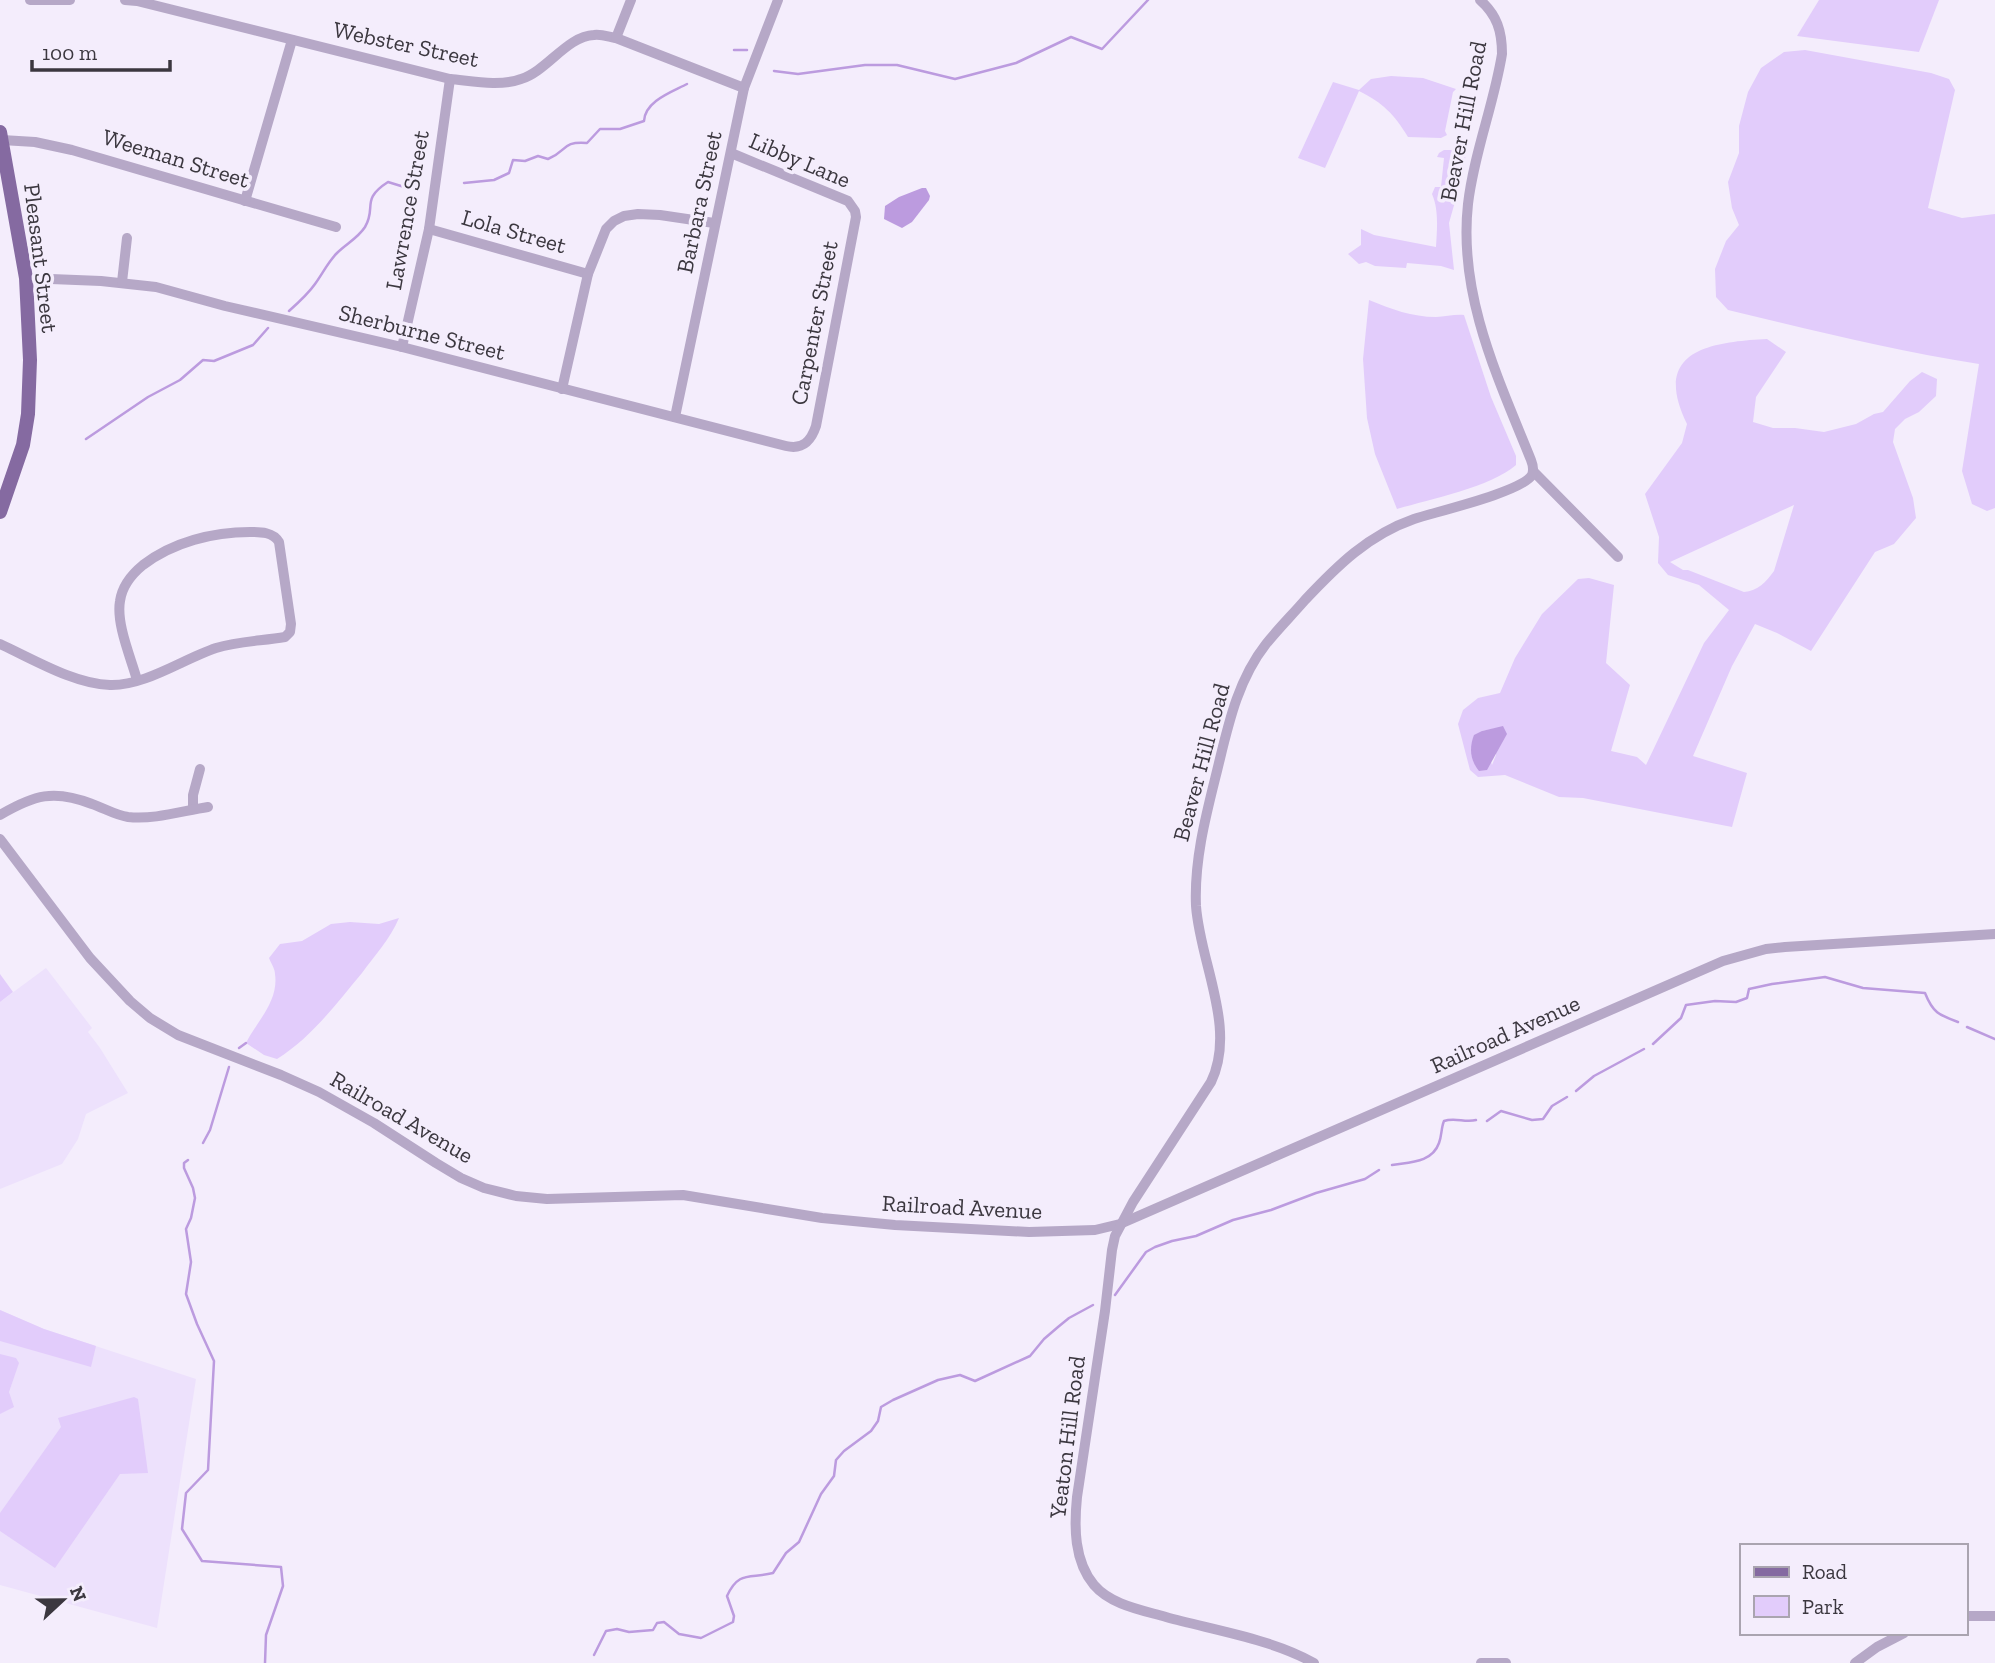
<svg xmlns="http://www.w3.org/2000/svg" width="1995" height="1663" font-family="'Zilla Slab',serif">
<rect width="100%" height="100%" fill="#f4edfc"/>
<g fill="#ede1fc">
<path d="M46,968L92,1028L88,1032L100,1048L128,1093L86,1114L78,1139L62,1164L0,1189V1002Z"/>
<path d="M0,1310L44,1329L196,1379L157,1628L0,1585Z"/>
</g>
<g fill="#e2ccfb" fill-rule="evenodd">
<path d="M1819,0H1939L1919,52L1797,36Z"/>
<path d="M1805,50L1931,73L1949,79L1955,90L1928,208L1962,218L1995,214V508L1987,511L1972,504L1962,471L1979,364C1894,351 1811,330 1728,310L1716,297L1715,269L1726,241L1739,225L1732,208L1728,182L1739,153V126L1748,92L1761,68L1784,52Z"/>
<path d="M1391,76L1423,78L1456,89L1453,92L1445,131L1447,135L1441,138L1408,137C1394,114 1383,103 1359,91L1325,168L1298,158L1333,82L1359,90L1371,79Z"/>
<path d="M1444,150H1453L1466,154L1460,184L1449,223L1454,270L1441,266L1407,263L1406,268L1375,266L1366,262L1359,264L1348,254L1361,245V229L1374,235L1436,247C1437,229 1439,210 1432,194L1435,187H1441L1444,158L1437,157L1439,153Z"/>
<path d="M1369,300C1391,309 1412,317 1436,317C1445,317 1455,314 1464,315L1491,397L1516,456V465C1491,487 1431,499 1397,509L1375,454L1367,418L1363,359Z"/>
<path d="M1767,339L1786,352L1756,397L1753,422L1773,428H1795L1824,432L1856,424L1874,414L1883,412L1910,381L1922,372L1937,379L1936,396L1919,412L1905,419L1895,429L1893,442L1913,498L1916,518L1894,544L1875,552L1811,651L1777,633L1755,624L1732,666L1693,756L1747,773L1732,827L1583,798L1559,797L1505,775L1478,777L1470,770L1458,724L1463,710L1478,698L1500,693L1515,658L1542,614L1578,579L1589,578L1614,585L1606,663L1630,685L1611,751L1637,757L1646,765L1704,643L1729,610L1699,585L1668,575L1658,563L1659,537L1645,494L1682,443L1687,424C1651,351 1709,342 1767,339ZM1794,505L1774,571C1766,582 1758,591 1744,592L1688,570H1683L1670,562ZM1497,728L1496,755L1492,765L1482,731Z"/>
<path d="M399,918C390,939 375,955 362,973C336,1004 312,1037 277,1059L264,1055L246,1043C257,1021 279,1001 275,974C275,969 271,963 269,958L280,944L302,941L331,924L350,922L379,924Z"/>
<path d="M0,974L13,992L0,1002Z"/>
<path d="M0,1310L44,1329L96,1346L91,1367L0,1341Z"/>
<path d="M0,1354L16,1358L19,1363L9,1392L14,1407L0,1414Z"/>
<path d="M134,1397L138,1399L148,1473L120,1474L55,1568L0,1531V1513L61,1427L58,1418Z"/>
</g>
<g fill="#bc9bdf">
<path d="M922,188H926L930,196L929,200L912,222L902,228L884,219L885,206L899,197Z"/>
<path d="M1503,726L1507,734L1487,770L1479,771C1470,760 1469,748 1474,735L1482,731Z"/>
</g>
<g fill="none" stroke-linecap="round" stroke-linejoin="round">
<g stroke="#bc9bdf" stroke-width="2.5">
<path d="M734,50H747"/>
<path d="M774,71L798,74L865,65H897L955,79L1016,63L1071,37L1102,49L1148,0"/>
<path d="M464,183L494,180L509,173L513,160L525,161L538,156L548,159C568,151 561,141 587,143L600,129H620L644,121C645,101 672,92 687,84"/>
<path d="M289,311C298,303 308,294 315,284C323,273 328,262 337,253C346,244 358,238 365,227C377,207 360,200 388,182L414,190"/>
<path d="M86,439L148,397L180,380L203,360L214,361L253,345L268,328"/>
<path d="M1967,1027L1995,1039"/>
<path d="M1653,1044L1681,1018L1686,1005L1715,1001L1736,1002L1747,998L1749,989L1772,984L1825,977L1863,988L1925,993C1933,1013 1939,1015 1958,1022"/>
<path d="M239,1048L246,1043"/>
<path d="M1576,1091L1594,1076L1644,1049"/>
<path d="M1487,1121L1501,1111L1532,1120L1543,1119L1552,1106L1567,1097"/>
<path d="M203,1143L210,1130L229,1067"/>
<path d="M188,1160L184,1163V1168L193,1188L195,1198L191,1218L186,1229L191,1262L186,1294L197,1324L214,1361L208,1470L186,1493L182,1529L202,1561L281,1567L283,1586L266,1635L265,1663"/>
<path d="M1392,1165C1409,1162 1432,1163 1439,1143C1442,1135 1441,1128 1444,1121C1455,1117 1465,1123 1476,1120"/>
<path d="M1115,1295L1146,1252L1155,1247L1172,1241L1196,1236L1233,1220L1271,1210L1316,1193L1365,1179L1379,1170"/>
<path d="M594,1655L606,1631L617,1629L629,1632L653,1630L657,1623L664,1622L679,1634L701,1638L733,1622L734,1616L727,1596C739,1570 750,1579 773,1573L786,1553L799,1542L821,1494L834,1476L836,1460L844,1451L871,1431L878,1421L881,1407L893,1400L938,1380L960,1375L975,1381L1030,1356L1044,1339L1058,1327L1069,1318L1093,1305"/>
</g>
<g stroke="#b6a8c7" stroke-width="10">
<path d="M30,0H70"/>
<path d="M125,0L137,1L450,79C472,81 499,87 521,79C547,71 567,36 594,35C602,34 609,37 616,38L744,88"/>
<path d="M616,38L631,0"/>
<path d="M2,140L35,142L72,150L336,227"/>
<path d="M245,201L292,40"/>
<path d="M429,229L588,274"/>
<path d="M26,278L101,281L156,287L225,306L402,347L786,446C803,450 811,441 816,426L856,217L855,211L848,201L731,153"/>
<path d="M122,282L127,238"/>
<path d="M402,347L429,229L450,79"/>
<path d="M562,389L588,274L606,229L614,221L624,216L638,214L660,215L714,223"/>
<path d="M675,417L744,88L778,0"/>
<path d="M1533,471L1618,557"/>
<path d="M0,644C33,659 74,684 110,685C145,686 183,659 216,648C239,641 262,641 285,637L290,632L291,624L279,542C273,532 261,532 250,532C213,532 173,542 143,565C132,574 122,587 120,601C116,624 131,658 137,680"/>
<path d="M193,809V795L200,769"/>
<path d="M0,815C34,795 54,789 92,804C104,808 115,815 128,817C154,820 182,811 208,807"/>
<path d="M0,839L90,958L130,1001L150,1018L178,1035L281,1075L319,1092L374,1123L436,1163L461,1178L484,1188L516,1196L547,1199L683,1195L822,1218L895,1225L1029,1232L1095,1230L1120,1224L1723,961L1766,949L1785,947L1995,934"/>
<path d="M1965,1616H1995"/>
<path d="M1314,1663C1272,1639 1213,1630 1166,1617C1142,1610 1111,1605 1094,1585C1074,1561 1074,1527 1077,1497L1105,1311L1112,1250L1115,1236L1133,1202L1211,1082C1237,1028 1200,963 1196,906C1194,860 1206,815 1217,771C1228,726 1237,681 1266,644C1278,629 1292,615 1305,600C1337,566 1368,535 1414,519C1435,512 1522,492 1532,475C1534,470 1533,465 1531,460C1498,378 1458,295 1468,204C1474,153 1494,104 1502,54C1502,31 1497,15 1480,0"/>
<path d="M1481,1663H1506"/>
<path d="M1855,1663L1877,1647L1904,1633"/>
</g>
<path stroke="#856aa1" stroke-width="14" d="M0,132L26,278L30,360L28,414L23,445L0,512"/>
</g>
<g text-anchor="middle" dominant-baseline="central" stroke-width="7" stroke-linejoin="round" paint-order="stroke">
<g font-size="23" fill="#3b373f" stroke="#f4edfc">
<text transform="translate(406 44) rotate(12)">Webster Street</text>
<text transform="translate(1463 121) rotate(-79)">Beaver Hill Road</text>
<text transform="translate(176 158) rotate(17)">Weeman Street</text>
<text transform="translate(800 160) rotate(23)">Libby Lane</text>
<text transform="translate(699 202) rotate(-78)">Barbara Street</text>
<text transform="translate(407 210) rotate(-80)">Lawrence Street</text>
<text transform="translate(514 231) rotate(16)">Lola Street</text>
<text transform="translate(41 258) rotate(83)">Pleasant Street</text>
<text transform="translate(814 323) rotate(-79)">Carpenter Street</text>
<text transform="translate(422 332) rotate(14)">Sherburne Street</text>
<text transform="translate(1201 762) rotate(-75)">Beaver Hill Road</text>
<text transform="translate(1505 1034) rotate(-24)">Railroad Avenue</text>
<text transform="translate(402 1117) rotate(30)">Railroad Avenue</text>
<text transform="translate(962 1207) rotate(3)">Railroad Avenue</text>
<text transform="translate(1067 1437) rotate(-83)">Yeaton Hill Road</text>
</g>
</g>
<rect x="1740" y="1544" width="228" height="91" fill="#f4edfc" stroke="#aaa4b0" stroke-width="2"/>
<rect x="1754" y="1567" width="35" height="10" fill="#856aa1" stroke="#aaa4b0" stroke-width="2"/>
<text x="1802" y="1579" font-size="21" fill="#3b373f">Road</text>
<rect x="1754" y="1596" width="35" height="21" fill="#e2ccfb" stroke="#aaa4b0" stroke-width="2"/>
<text x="1802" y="1614" font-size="21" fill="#3b373f">Park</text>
<g transform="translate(63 1600) rotate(68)" stroke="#f4edfc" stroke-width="5" paint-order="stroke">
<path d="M0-5L12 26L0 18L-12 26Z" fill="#3b373f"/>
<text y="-10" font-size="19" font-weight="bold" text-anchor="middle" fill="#3b373f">N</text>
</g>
<path d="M32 60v10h138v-10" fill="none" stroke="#3b373f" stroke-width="3.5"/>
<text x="42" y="60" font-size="21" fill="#3b373f" stroke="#f4edfc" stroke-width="5" paint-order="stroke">100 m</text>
</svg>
